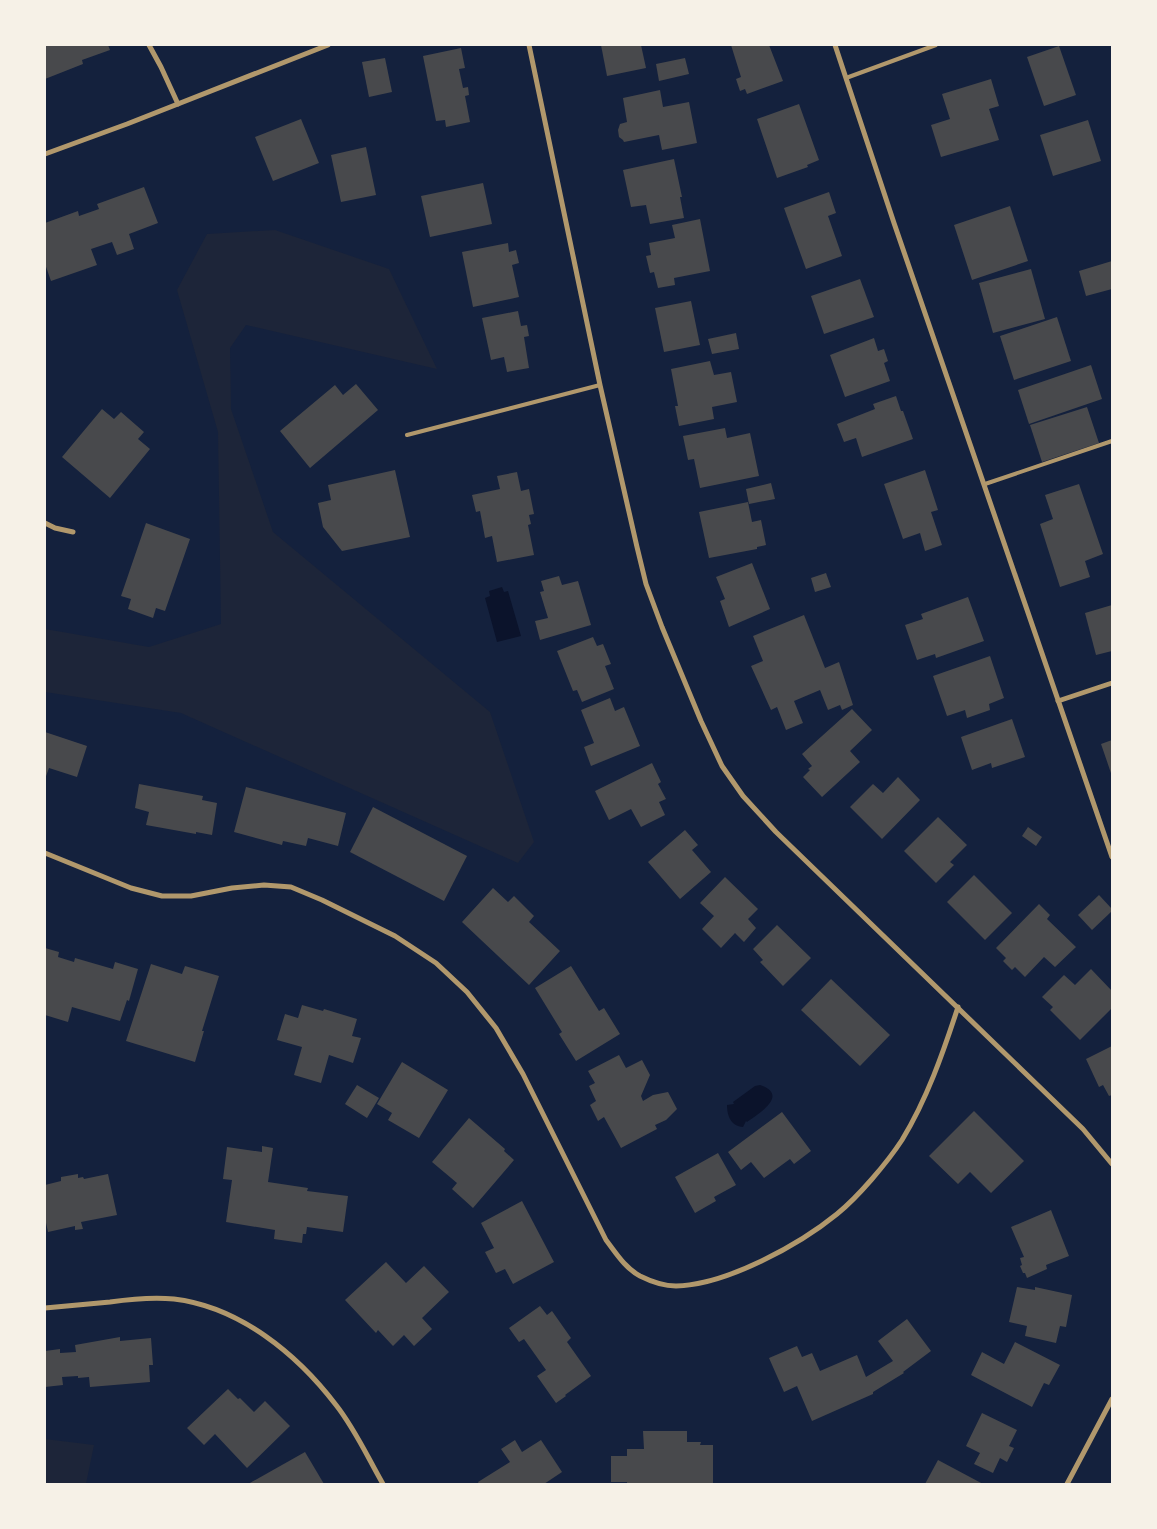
<svg xmlns="http://www.w3.org/2000/svg" width="1157" height="1529" font-family="Signika,sans-serif">
<rect width="100%" height="100%" fill="#14213d"/>
<g fill="#1d2539">
<path d="M275,230L389,269L437,369L246,325L230,348L231,409L273,532L490,712L534,842L518,863L181,713L45,692V629L149,647L221,624L218,432L177,290L207,234Z"/>
<path d="M45,1439L94,1445L86,1484H45Z"/>
</g>
<g fill="#0b132b">
<path d="M502,587L504,592L508,591L521,636L497,642L485,598L490,596L489,591Z"/>
<path d="M760,1085C790,1095 758,1114 747,1122L746,1121L743,1127C731,1126 727,1116 727,1105L734,1104L733,1102L755,1086Z"/>
</g>
<g fill="#48494c">
<path d="M45,45H108L110,50L82,60L83,64L45,79Z"/>
<path d="M601,45H641L646,68L607,76Z"/>
<path d="M731,45H769L783,81L747,94L745,89L740,91L736,79L741,77Z"/>
<path d="M1059,46L1076,95L1044,106L1027,57Z"/>
<path d="M461,48L465,68L459,69L463,88L468,87L469,95L465,96L470,122L446,127L445,120L436,121L423,56Z"/>
<path d="M385,58L392,92L369,97L362,62Z"/>
<path d="M685,58L689,74L659,81L656,64Z"/>
<path d="M991,79L999,106L989,109L999,140L941,157L931,125L950,119L942,94Z"/>
<path d="M660,90L663,107L689,102L697,143L662,150L659,135L624,142L623,140L619,137L618,130L620,124L627,122L623,98Z"/>
<path d="M799,104L819,160L807,165L808,167L777,178L757,119Z"/>
<path d="M301,119L319,163L273,181L255,137Z"/>
<path d="M1088,120L1101,161L1053,176L1040,135Z"/>
<path d="M366,147L376,195L341,202L331,155Z"/>
<path d="M674,159L682,197H680L684,218L650,224L646,205L631,207L623,170Z"/>
<path d="M483,183L492,224L430,237L421,196Z"/>
<path d="M144,187L158,223L129,234L134,249L117,255L112,242L91,249L97,265L51,281L45,264V223L78,211L79,216L99,209L97,204Z"/>
<path d="M829,192L836,213L828,216L842,256L806,269L784,208Z"/>
<path d="M1010,206L1028,261L972,280L954,225Z"/>
<path d="M700,219L710,271L674,278L675,285L658,288L654,272L650,273L646,256L651,255L649,243L675,238L672,225Z"/>
<path d="M508,243L509,252L516,250L519,263L512,265L519,297L473,307L462,252Z"/>
<path d="M1112,261V289L1086,296L1079,271Z"/>
<path d="M1031,269L1045,319L993,333L979,283Z"/>
<path d="M860,279L874,317L824,334L811,296Z"/>
<path d="M691,301L700,345L664,352L655,308Z"/>
<path d="M518,311L521,326L527,325L529,336L524,337L529,368L507,372L504,357L491,360L482,318Z"/>
<path d="M1057,317L1071,361L1014,380L1000,336Z"/>
<path d="M736,333L739,349L712,354L708,339Z"/>
<path d="M874,338L878,351L884,349L888,361L884,363L890,381L845,397L830,355Z"/>
<path d="M710,361L714,375L731,372L737,402L712,407L714,419L679,426L675,406H678L671,369Z"/>
<path d="M1091,365L1102,399L1029,424L1018,390Z"/>
<path d="M356,384L378,410L310,468L280,431L335,385L343,395Z"/>
<path d="M896,396L901,411H903L913,439L862,457L856,438L844,442L837,424L875,409L873,404Z"/>
<path d="M1087,407L1099,443L1042,462L1030,425Z"/>
<path d="M102,409L114,419L121,412L144,432L138,439L150,449L110,498L62,457Z"/>
<path d="M725,428L727,438L750,433L759,476L700,488L694,459L688,460L683,436Z"/>
<path d="M395,470L410,537L342,551L323,527L318,503L331,500L328,485Z"/>
<path d="M925,470L938,510L931,512L942,545L925,551L920,533L903,539L884,484Z"/>
<path d="M517,472L521,491L529,489L534,514L529,515L531,524L528,525L534,555L497,562L492,536L485,538L480,511L476,512L472,495L500,489L497,476Z"/>
<path d="M771,483L775,499L749,504L746,489Z"/>
<path d="M1079,484L1103,554L1085,561L1090,577L1060,587L1040,524L1053,519L1045,495Z"/>
<path d="M748,502L752,522L761,520L766,545L757,547V549L709,558L699,512Z"/>
<path d="M146,523L190,539L165,611L156,608L153,618L128,609L131,599L121,596Z"/>
<path d="M752,563L770,609L729,627L720,601L725,599L716,577Z"/>
<path d="M826,573L831,587L815,592L811,578Z"/>
<path d="M559,576L562,585L578,581L591,625L540,640L535,621L548,618L540,592L544,591L541,581Z"/>
<path d="M968,597L984,641L936,658L935,654L917,660L905,625L923,619L921,614Z"/>
<path d="M1112,605V651L1096,655L1085,613Z"/>
<path d="M804,615L825,668L839,662L853,705L842,710L840,705L828,710L820,690L794,701L803,723L786,730L777,707L771,710L751,666L763,661L753,636Z"/>
<path d="M593,637L597,646L603,644L611,664L605,666L614,689L582,702L577,690L573,691L557,651Z"/>
<path d="M990,656L1004,698L989,704L990,710L967,718L965,710L947,716L933,676Z"/>
<path d="M610,698L615,711L624,707L640,746L591,766L584,747L594,743L581,710Z"/>
<path d="M852,709L872,730L850,751L860,762L822,797L803,777L810,770L808,769L812,766L802,754Z"/>
<path d="M1012,719L1025,757L992,768L991,763L972,770L961,737Z"/>
<path d="M45,732L87,746L77,777L49,768L45,779Z"/>
<path d="M1112,740V776L1101,744Z"/>
<path d="M652,763L661,782L658,784L666,799L659,802L665,815L641,827L631,809L609,820L595,791Z"/>
<path d="M898,777L920,800L882,839L850,807L873,784L883,793Z"/>
<path d="M139,784L203,796L202,800L217,803L212,835L196,832V834L146,825L149,812L135,808Z"/>
<path d="M246,787L346,813L338,846L308,838L306,846L283,841L282,845L234,832Z"/>
<path d="M373,807L467,856L444,901L350,852Z"/>
<path d="M938,817L967,845L950,862L954,865L936,883L904,851Z"/>
<path d="M1028,827L1042,837L1036,846L1022,836Z"/>
<path d="M685,830L698,845L692,850L711,872L680,899L648,862Z"/>
<path d="M974,875L1012,913L985,940L947,902Z"/>
<path d="M725,877L758,909L748,919L756,928L744,942L735,933L721,948L702,929L714,916L700,903Z"/>
<path d="M493,888L508,902L514,896L534,916L529,922L560,951L529,985L462,922Z"/>
<path d="M1099,895L1112,909V911L1092,930L1078,915Z"/>
<path d="M1039,904L1050,915L1047,919L1076,947L1055,967L1044,957L1025,977L1015,967L1012,970L1003,961L1006,958L996,948Z"/>
<path d="M777,925L811,958L783,986L760,962L763,960L753,949Z"/>
<path d="M45,948L59,952L58,957L74,962L75,958L113,969L115,962L138,969L129,1001L127,1000L120,1021L72,1007L68,1022L45,1015Z"/>
<path d="M151,964L182,974L185,966L219,976L202,1031H204L195,1062L126,1041Z"/>
<path d="M571,966L599,1011L604,1008L620,1034L576,1061L559,1034L562,1032L535,988Z"/>
<path d="M1091,969L1112,991V1008L1080,1040L1050,1010L1053,1007L1042,997L1064,975L1075,985Z"/>
<path d="M831,979L890,1035L860,1066L801,1010Z"/>
<path d="M302,1005L323,1011L324,1009L357,1019L352,1036L361,1038L353,1063L329,1055L321,1083L294,1075L302,1047L277,1040L285,1014L298,1018Z"/>
<path d="M1112,1046V1095L1109,1096L1103,1085L1099,1087L1086,1059Z"/>
<path d="M619,1055L626,1068L642,1060L650,1075L641,1096L643,1101L653,1095L668,1092L677,1109L666,1120L655,1125L657,1129L621,1148L604,1117L598,1121L590,1105L596,1101L589,1086L595,1083L588,1071Z"/>
<path d="M402,1062L448,1090L419,1138L388,1120L392,1113L377,1104Z"/>
<path d="M357,1085L379,1098L367,1118L345,1104Z"/>
<path d="M974,1111L1024,1161L991,1193L970,1172L958,1184L929,1156Z"/>
<path d="M782,1112L811,1151L794,1164L790,1159L764,1178L751,1162L741,1170L728,1152Z"/>
<path d="M469,1118L505,1149L504,1151L514,1160L473,1208L452,1189L457,1183L432,1162Z"/>
<path d="M262,1146L273,1148L268,1182L308,1188L307,1191L348,1196L343,1232L307,1227L306,1234H303L302,1243L274,1239L275,1230L226,1222L232,1180L223,1179L227,1147L262,1152Z"/>
<path d="M718,1153L736,1185L714,1197L716,1201L695,1213L675,1177Z"/>
<path d="M78,1174V1178L83,1177L84,1179L108,1174L117,1215L81,1222L83,1229L75,1230V1226L48,1232L45,1218V1185L61,1181V1177Z"/>
<path d="M522,1201L554,1262L513,1284L505,1269L496,1273L485,1252L494,1248L481,1223Z"/>
<path d="M1051,1210L1069,1256L1046,1265L1047,1269L1027,1278L1025,1273H1023L1020,1266L1022,1265L1020,1258L1024,1257L1011,1227Z"/>
<path d="M386,1262L406,1283L424,1266L449,1292L422,1318L432,1329L414,1346L404,1335L393,1346L378,1330L376,1333L345,1300Z"/>
<path d="M1017,1287L1035,1290V1287L1072,1295L1066,1327L1060,1326L1056,1343L1025,1336L1027,1326L1009,1322Z"/>
<path d="M540,1306L547,1315L552,1311L571,1338L567,1342L591,1376L565,1395L566,1396L556,1403L537,1376L546,1370L524,1339L519,1342L509,1328Z"/>
<path d="M907,1319L931,1351L903,1372L904,1373L873,1392V1394L812,1421L797,1386L784,1392L769,1358L797,1346L802,1357L812,1353L820,1371L857,1355L866,1377L893,1361L878,1341Z"/>
<path d="M120,1337V1341L151,1338L153,1365H149L150,1382L90,1387L89,1377L78,1378V1376L62,1377L63,1385L45,1387V1351L60,1349V1353L76,1352L75,1345Z"/>
<path d="M1015,1342L1060,1365L1049,1385L1044,1383L1032,1407L971,1375L982,1352L1004,1364Z"/>
<path d="M228,1389L238,1399L240,1398L254,1412L265,1401L290,1426L247,1468L215,1434L204,1445L187,1428Z"/>
<path d="M982,1413L1017,1430L1009,1446L1014,1448L1007,1462L1000,1458L993,1473L974,1464L980,1453L966,1446Z"/>
<path d="M643,1431H687V1442H701L700,1445H713V1484H627V1482H611V1456H627V1449H644Z"/>
<path d="M515,1440L522,1452L541,1440L562,1472L544,1484H479L478,1482L510,1462L501,1449Z"/>
<path d="M305,1452L324,1484H248Z"/>
<path d="M938,1460L983,1484H925Z"/>
</g>
<g fill="none" stroke-linecap="round" stroke-linejoin="round">
<g stroke="#b1986c" stroke-width="4">
<path d="M846,78L936,45"/>
<path d="M407,435L600,385"/>
<path d="M985,484L1112,441"/>
</g>
<g stroke="#b1986c" stroke-width="5">
<path d="M149,45L161,67L178,104"/>
<path d="M529,45L600,385L637,547L646,584L662,627L701,721L722,766L743,796L776,832L1083,1129L1112,1164"/>
<path d="M835,45L894,223L1112,857"/>
<path d="M45,154L127,124L328,45"/>
<path d="M45,523L55,528L73,532"/>
<path d="M1058,701L1112,683"/>
<path d="M45,853L131,888L162,896H191L232,888L264,885L291,887L322,900L395,936L436,963L467,992L496,1028L523,1074L606,1240C616,1253 625,1268 640,1276C650,1281 664,1286 676,1286C726,1285 799,1245 837,1214C858,1197 887,1163 902,1140C927,1099 943,1053 958,1007"/>
<path d="M45,1308C67,1306 88,1304 110,1302C131,1299 153,1297 174,1299C240,1307 297,1354 336,1405C355,1429 368,1458 383,1484"/>
<path d="M1067,1484L1112,1399"/>
</g>
</g>
<rect width="1157" height="1529" fill="none" stroke="#f6f1e7" stroke-width="92"/>
</svg>
